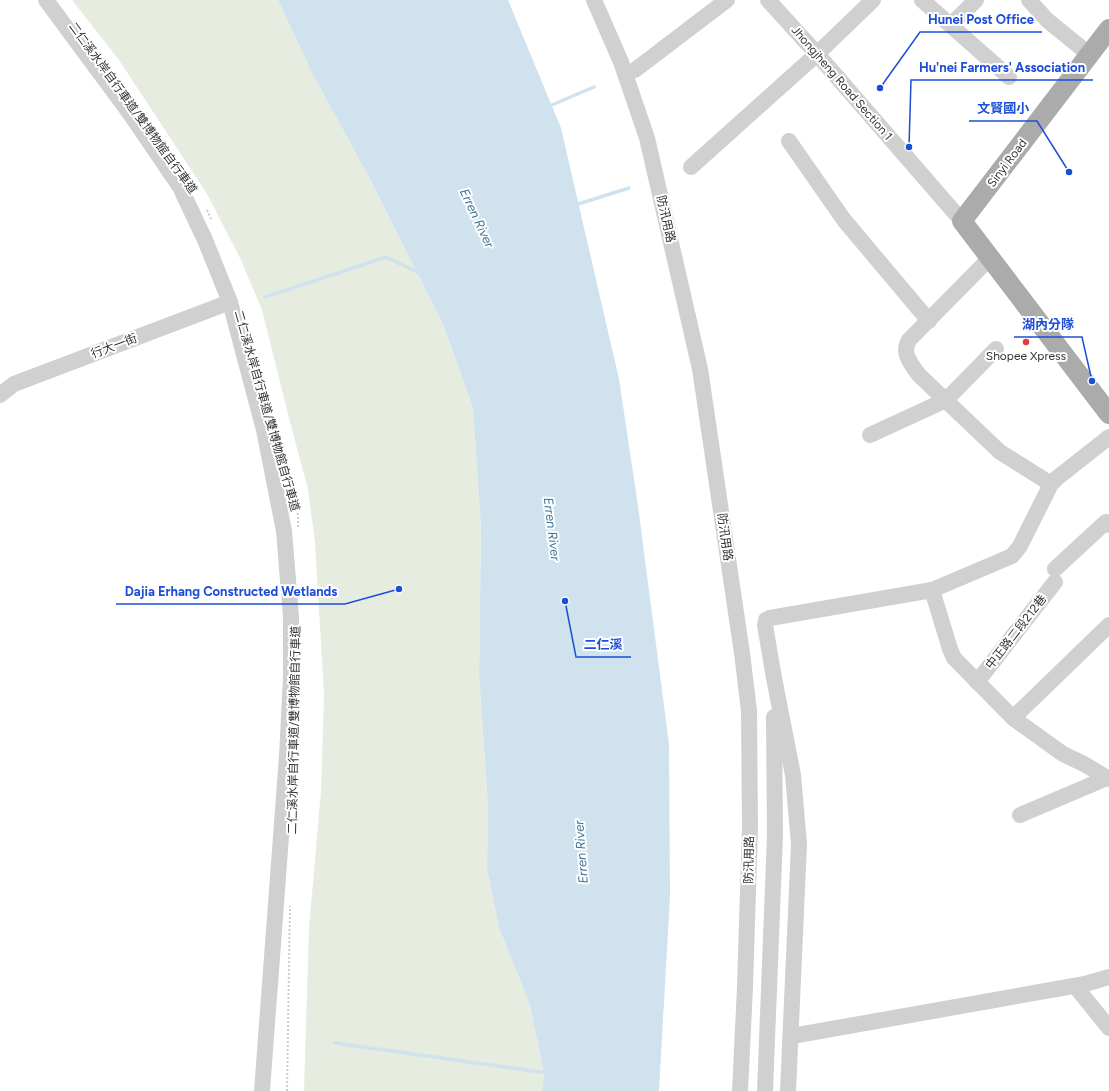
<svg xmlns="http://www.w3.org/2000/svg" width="1109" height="1091" font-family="Figtree,'Noto Sans TC',sans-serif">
<rect width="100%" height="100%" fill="#fff"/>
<path fill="#e6ecdf" d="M72,0H278L312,73L371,181L443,324L473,408L481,528L479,674L488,807L487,869L499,928L530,1005L544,1074L542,1091H304L309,928L321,791L324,694L315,543L308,489L291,426L262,310L240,258L207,194L119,60Z"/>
<path fill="#cfe2ee" d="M278,0H508L561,128L619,379L638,506L669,744L670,896L659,1091H542L544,1074L530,1005L499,928L487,869L488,807L479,674L481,528L473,408L443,324L371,181L312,73Z"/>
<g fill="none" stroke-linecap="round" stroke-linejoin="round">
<g stroke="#cfe2ee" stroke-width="3.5">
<path d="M547,107L594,87"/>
<path d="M575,205L629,188"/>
<path d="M265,297L386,257L419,273"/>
<path d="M335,1043L548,1073"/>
</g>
<g stroke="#cdcdcd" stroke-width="2" stroke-dasharray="2 2" stroke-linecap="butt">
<path d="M207,210L212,221"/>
<path d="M290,486L298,515V528"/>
<path d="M287,1091L290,906"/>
</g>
<g stroke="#d0d0d0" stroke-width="16">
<path d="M46,0L131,115L180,187L205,240L230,302L264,430L284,531L291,617V677L287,756L262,1091"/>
<path d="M594,0L621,62L647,138L700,369L742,653L749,711L750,826L745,987L740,1091"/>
<path d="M768,0L817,54L962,221"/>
<path d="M922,0L1009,77"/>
<path d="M1029,0L1047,20L1090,55"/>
<path d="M951,25L976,0"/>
<path d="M635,70L727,0"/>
<path d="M789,141L844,220L929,321"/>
<path d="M691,167L817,54L873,0"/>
<path d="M990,258L909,340C901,353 911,364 919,375L1000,452L1051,484"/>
<path d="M0,395L14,384L230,302"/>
<path d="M870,435L946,400L996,349"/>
<path d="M1055,569L1106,522L1109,525"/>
<path d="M932,590L950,649L954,658L1013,718L1063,754L1084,764L1109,779"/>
<path d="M977,682L1055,582"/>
<path d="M1013,718L1109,625"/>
<path d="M1020,815L1107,778"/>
<path d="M1075,986L1109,1028"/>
<path d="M792,1036L1085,984L1109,977"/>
<path d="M765,1091L775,835L774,717"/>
<path d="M788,1091L799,844L793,775L774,678L765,625L766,620L770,618L932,590L1012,556L1020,546L1051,484L1057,478L1109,437"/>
</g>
<path stroke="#ababab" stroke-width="20" d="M1109,29L962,221L1109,414"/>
</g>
<circle fill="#e63946" stroke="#fff" stroke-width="1.5" cx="1026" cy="342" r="4"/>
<g text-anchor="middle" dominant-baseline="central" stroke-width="4" stroke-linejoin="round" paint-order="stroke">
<g font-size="12" fill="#333" stroke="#fff">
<text transform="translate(842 83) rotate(49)">Jhongjheng Road Section 1</text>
<text transform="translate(133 108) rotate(54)">二仁溪水岸自行車道/雙博物館自行車道</text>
<text transform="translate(1007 163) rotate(-53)">Sinyi Road</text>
<text transform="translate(666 219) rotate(77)">防汛用路</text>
<text transform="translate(114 346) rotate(-21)">行大一街</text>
<text transform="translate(267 411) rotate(74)">二仁溪水岸自行車道/雙博物館自行車道</text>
<text transform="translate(725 537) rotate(82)">防汛用路</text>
<text transform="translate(1016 632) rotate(-52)">中正路二段212巷</text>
<text transform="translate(294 730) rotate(-89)">二仁溪水岸自行車道/雙博物館自行車道</text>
<text transform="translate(749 860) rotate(-89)">防汛用路</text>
</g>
<g font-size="12" fill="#333" stroke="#fff">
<text x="1026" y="356">Shopee Xpress</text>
</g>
<g font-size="13" font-style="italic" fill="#3f7597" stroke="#fff">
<text transform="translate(477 218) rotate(65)">Erren River</text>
<text transform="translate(552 529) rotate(83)">Erren River</text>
<text transform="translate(581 852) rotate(-94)">Erren River</text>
</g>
</g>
<path fill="none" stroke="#1d4ed8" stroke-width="1.5" d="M880 88L920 32H1042M909 147L911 80H1093M1069 172L1037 121H969M1092 381L1082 337H1014M399 589L345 604H116M565 601L576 657H631"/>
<g fill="#1d4ed8" stroke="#fff" stroke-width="1.5">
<circle cx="880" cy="88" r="4"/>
<circle cx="909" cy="147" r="4"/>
<circle cx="1069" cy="172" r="4"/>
<circle cx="1092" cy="381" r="4"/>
<circle cx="399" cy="589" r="4"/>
<circle cx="565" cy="601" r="4"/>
</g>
<g font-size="13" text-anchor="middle" font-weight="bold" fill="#1d4ed8" stroke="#fff" stroke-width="4" stroke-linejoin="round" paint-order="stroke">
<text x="981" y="24">Hunei Post Office</text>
<text x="1002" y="72">Hu'nei Farmers' Association</text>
<text x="1003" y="113">文賢國小</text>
<text x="1048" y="329">湖內分隊</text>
<text x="231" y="596">Dajia Erhang Constructed Wetlands</text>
<text x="603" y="649">二仁溪</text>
</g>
</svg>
